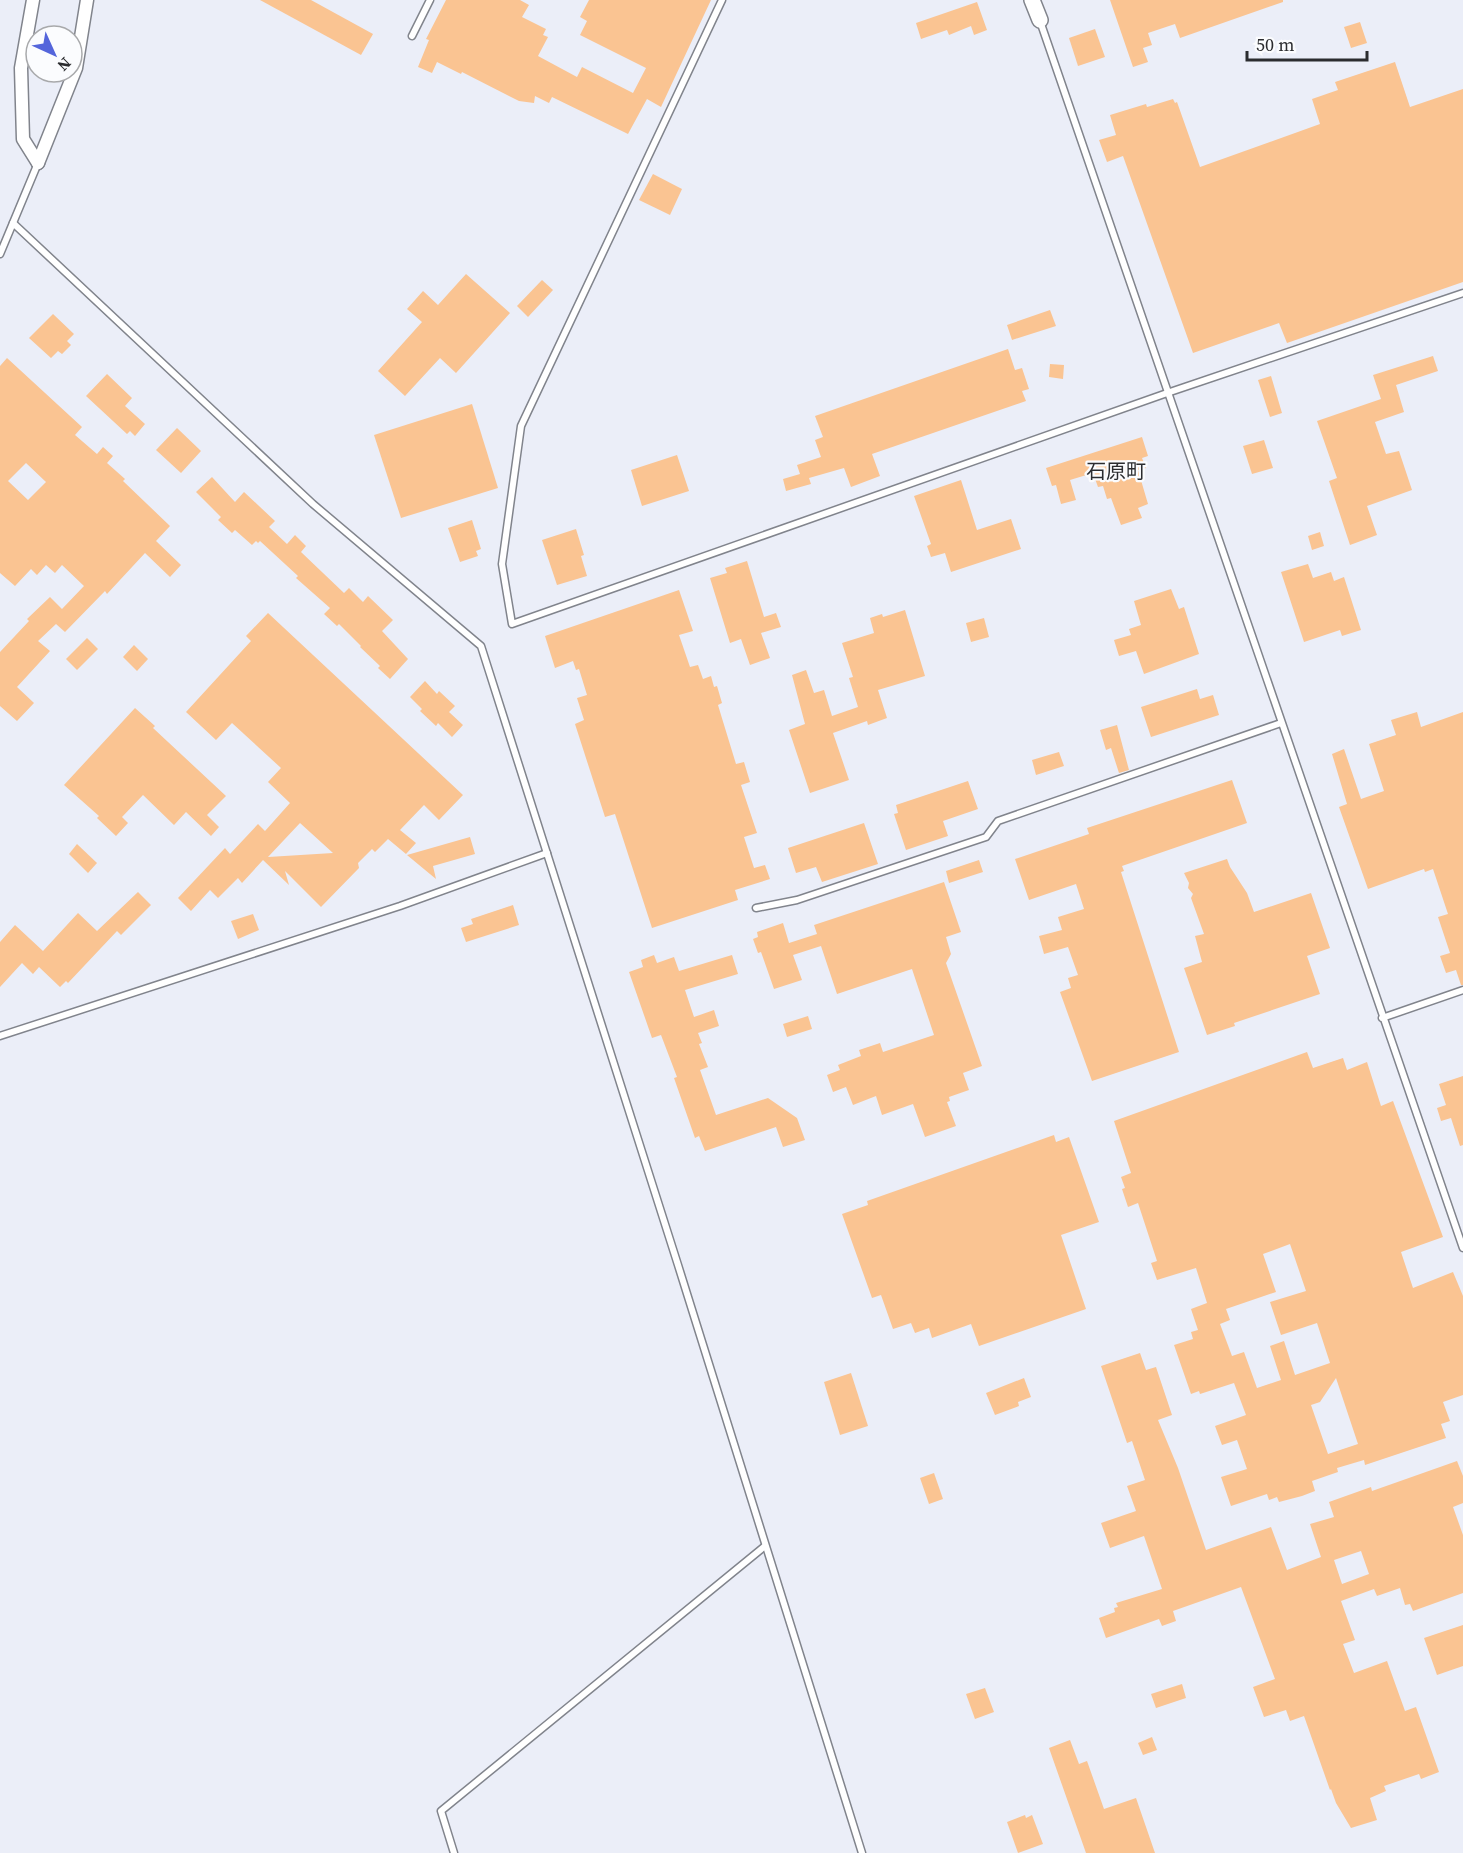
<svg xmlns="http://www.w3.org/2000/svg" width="1463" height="1853" font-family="'Source Serif 4','Noto Sans JP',serif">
<rect width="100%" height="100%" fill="#ebeef8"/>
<g fill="#fac492" fill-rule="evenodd">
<path d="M260,0H311L373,34L361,55Z"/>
<path d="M446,0H520L529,5L522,17L546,29L543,35L548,37L538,56L577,77L582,67L633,93L646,68L580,35L587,21L580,17L589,0H711L661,107L647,99L628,134L552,97L549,103L535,96L534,103L519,101L462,72L461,74L437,62L432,73L418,67L429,40L426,39Z"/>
<path d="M1110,0H1283V2L1180,38L1175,24L1148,33L1152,45L1143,48L1148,62L1133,67Z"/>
<path d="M977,2L987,30L974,35L971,26L949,35L947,30L921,39L916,23Z"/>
<path d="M1360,22L1367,43L1351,48L1344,27Z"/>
<path d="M1095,29L1105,57L1078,66L1069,38Z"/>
<path d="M1395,62L1410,107L1463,89V282L1287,343L1279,323L1193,353L1123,156L1107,162L1099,140L1116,135L1110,115L1146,104L1147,107L1173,99L1175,103L1177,102L1200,167L1320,124L1312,99L1338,90L1335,82Z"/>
<path d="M653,174L682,189L670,215L639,200Z"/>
<path d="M466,274L510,313L456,373L440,358L405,396L378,371L422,322L407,309L423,291L438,305Z"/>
<path d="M542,280L553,290L528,317L517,306Z"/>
<path d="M1050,310L1056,326L1012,340L1007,325Z"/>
<path d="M53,314L74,334L67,341L71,345L62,354L58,351L51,358L29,338Z"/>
<path d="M1008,349L1015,370L1022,368L1029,389L1022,391L1026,401L872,454L880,476L851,487L844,468L809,478L811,484L786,491L783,479L800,474L797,465L821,457L815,440L823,437L815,416Z"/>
<path d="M1433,356L1438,371L1396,385L1404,412L1375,422L1386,454L1399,451L1412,490L1367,506L1377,535L1350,545L1329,481L1337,478L1317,421L1381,399L1373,375Z"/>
<path d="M7,358L82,427L75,435L97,454L103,447L113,456L107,463L125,479L123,481L170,526L156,541L181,565L170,577L145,553L107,594L105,591L65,632L56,624L38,641L50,651L17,687L34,703L17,721L0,706V652L29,621L27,619L50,597L62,609L84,586L62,565L55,573L46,565L37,575L31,569L15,586L0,573V366ZM26,463L46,482L28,500L8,481Z"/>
<path d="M1050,364L1064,365L1063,379L1049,377Z"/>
<path d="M107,374L132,398L125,406L145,424L135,436L130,431L127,434L86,396Z"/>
<path d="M1271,376L1282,413L1270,417L1258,380Z"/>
<path d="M472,404L498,488L401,518L374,435Z"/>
<path d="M177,428L201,451L181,473L156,450Z"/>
<path d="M1142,437L1148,456L1142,458L1146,468L1138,470L1148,504L1138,508L1142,518L1121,525L1111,498L1107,499L1103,486L1098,487L1093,473L1070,480L1076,500L1061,504L1056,485L1052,486L1046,468Z"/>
<path d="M1264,440L1273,468L1252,474L1243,446Z"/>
<path d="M677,455L689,491L642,506L631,470Z"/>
<path d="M212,477L235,502L244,492L275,521L269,527L287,544L295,535L306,546L301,552L344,593L349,588L363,602L368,596L393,620L382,631L408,659L390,679L378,668L380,666L360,647L361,646L339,624L337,626L324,614L330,608L296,578L298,576L260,541L258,543L256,541L252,545L235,530L232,533L218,520L221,517L196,492Z"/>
<path d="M961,480L977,530L1011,519L1021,549L951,572L945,553L931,557L927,546L931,544L914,496Z"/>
<path d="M472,520L481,549L476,551L478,556L460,562L448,528Z"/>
<path d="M576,529L584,555L581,556L587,576L557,585L542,540Z"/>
<path d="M1320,532L1324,546L1312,550L1308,536Z"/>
<path d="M747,561L764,617L776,613L781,627L761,633L770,658L750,665L741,639L730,643L710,578L727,573L725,568Z"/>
<path d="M1308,564L1313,578L1331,572L1334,581L1344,577L1361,630L1342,636L1340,630L1304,642L1281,572Z"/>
<path d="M1171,589L1179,609L1184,607L1199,654L1144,674L1136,651L1119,656L1114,640L1131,635L1129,629L1141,625L1134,601Z"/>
<path d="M679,590L693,631L679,635L690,667L698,665L703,679L711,676L714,687L717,686L722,703L718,705L721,715L736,764L744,762L750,782L741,785L757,833L744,837L754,868L765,865L770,879L735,890L738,900L652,928L615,814L605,817L575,724L584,720L577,698L587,695L579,669L576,670L573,661L555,668L545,636Z"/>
<path d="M905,610L925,676L878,690L887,718L868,725L867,721L833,733L849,780L810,793L789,730L805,724L792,675L806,670L814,693L824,690L832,716L858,707L849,678L853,677L842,643L874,633L870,618L882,614L883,617Z"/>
<path d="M268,613L463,795L439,820L424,805L400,830L416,843L406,854L388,839L375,852L372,849L358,863L359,868L321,907L285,871L289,885L263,860L242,883L238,878L218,898L210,890L191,911L178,898L225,848L230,854L258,824L265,831L290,803L268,782L281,768L232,723L216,740L186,712L251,641L246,636ZM300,823L333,853L268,857Z"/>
<path d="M984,618L989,637L971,642L966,623Z"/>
<path d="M87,638L98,649L77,670L66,659Z"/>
<path d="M134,645L148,659L137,671L123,657Z"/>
<path d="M425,681L437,694L439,691L455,706L449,712L463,725L452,737L438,723L436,726L420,711L422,709L410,697Z"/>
<path d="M1197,689L1200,699L1213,695L1219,715L1151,737L1141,707Z"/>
<path d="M135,708L155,726L153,728L226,796L207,815L219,827L211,836L186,812L174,825L143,795L122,817L128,823L116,836L97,818L99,816L64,785Z"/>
<path d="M1417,712L1421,727L1463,712V985H1461L1456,970L1446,973L1440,956L1450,953L1438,917L1448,914L1433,869L1425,872L1424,869L1368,889L1339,807L1347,804L1332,754L1344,749L1361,799L1384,791L1369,744L1396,735L1391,720Z"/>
<path d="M1117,725L1129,770L1119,773L1111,748L1106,750L1100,730Z"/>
<path d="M1059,752L1064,766L1036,775L1032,760Z"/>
<path d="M1232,780L1247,823L1122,866L1124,871L1121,872L1179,1052L1092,1081L1060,992L1071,988L1068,978L1078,975L1068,947L1044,954L1039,936L1062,930L1058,917L1084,909L1076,884L1029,900L1015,859L1089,834L1087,828Z"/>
<path d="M968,781L978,809L943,821L948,836L906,850L894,814L898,813L896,805Z"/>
<path d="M864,823L878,864L822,882L816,867L796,873L788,848Z"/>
<path d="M470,837L475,854L433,866L436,879L407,855Z"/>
<path d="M77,844L97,863L88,873L69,854Z"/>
<path d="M1227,859L1230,867L1247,893L1254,912L1311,893L1330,948L1307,956L1320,994L1234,1023L1235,1026L1207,1035L1184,968L1202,962L1195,936L1204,934L1191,898L1193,894L1188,888L1189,883L1184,873Z"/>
<path d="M979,860L983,872L949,883L946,871Z"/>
<path d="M944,882L961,932L946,937L951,954L946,963L982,1066L963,1073L969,1090L949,1097L950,1101L947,1102L956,1126L925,1137L913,1104L882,1115L876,1096L853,1105L846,1087L833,1092L827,1075L840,1070L838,1065L861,1056L859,1050L880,1043L883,1052L934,1035L912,969L837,994L821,946L793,955L802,980L774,989L761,952L758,953L753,939L758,937L757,932L783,923L789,943L817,934L814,925Z"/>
<path d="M138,892L151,905L121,935L117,931L68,983L66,981L60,987L39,967L33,974L22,963L0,987V942L15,925L43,951L78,913L97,931Z"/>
<path d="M513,905L519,925L466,942L461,928L473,924L471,919Z"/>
<path d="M253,914L259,930L238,939L231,921Z"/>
<path d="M654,955L657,963L674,957L679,971L732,955L738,974L685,990L694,1017L714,1010L719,1026L698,1033L702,1043L699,1044L708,1067L700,1070L716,1115L768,1098L797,1118L805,1140L783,1147L776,1127L705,1151L699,1136L695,1138L674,1078L677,1077L661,1035L652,1038L629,972L643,967L641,960Z"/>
<path d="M808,1016L812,1029L787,1037L783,1024Z"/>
<path d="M1307,1052L1313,1068L1343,1058L1347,1070L1367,1062L1381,1106L1393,1101L1443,1237L1401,1252L1413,1288L1453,1272L1463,1296V1395L1443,1402L1450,1421L1441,1424L1446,1438L1365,1465L1364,1460L1337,1468L1338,1472L1312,1481L1315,1491L1302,1496L1279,1502L1277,1497L1269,1500L1267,1494L1231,1506L1221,1477L1247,1469L1237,1440L1222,1445L1215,1426L1246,1415L1234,1383L1200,1394L1199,1391L1191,1394L1174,1345L1193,1339L1191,1332L1198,1330L1191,1309L1207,1303L1196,1268L1157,1280L1151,1263L1157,1261L1138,1203L1128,1207L1122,1189L1125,1188L1121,1177L1131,1173L1114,1121ZM1290,1244L1306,1291L1270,1302L1281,1335L1317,1323L1330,1363L1295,1375L1284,1341L1270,1346L1281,1380L1257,1388L1244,1352L1232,1356L1220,1324L1230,1320L1226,1309L1276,1292L1263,1254ZM1336,1378L1358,1444L1328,1454L1311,1405L1320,1402Z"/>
<path d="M1463,1076V1145L1460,1146L1451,1118L1441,1121L1437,1108L1446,1105L1439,1084Z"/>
<path d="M1054,1135L1056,1142L1069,1137L1099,1222L1061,1235L1086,1309L979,1346L971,1324L932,1338L929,1328L915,1333L911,1323L893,1329L881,1295L872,1298L842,1214L868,1205L867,1201Z"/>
<path d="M1140,1353L1146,1370L1156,1367L1172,1415L1158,1420L1178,1468L1206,1550L1271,1527L1287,1570L1321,1557L1310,1524L1334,1517L1329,1502L1371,1487L1372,1491L1457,1461L1463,1476V1503L1453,1507L1463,1535V1593L1413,1611L1410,1604L1405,1605L1400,1588L1377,1596L1374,1589L1341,1601L1355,1640L1343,1644L1354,1673L1387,1661L1405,1711L1416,1707L1439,1772L1421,1779L1419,1774L1384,1786L1386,1791L1370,1798L1377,1820L1351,1828L1336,1803L1331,1789L1330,1790L1304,1716L1290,1721L1286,1710L1264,1717L1253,1687L1275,1679L1241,1587L1173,1611L1176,1621L1162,1626L1159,1619L1106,1638L1099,1618L1115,1612L1114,1608L1118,1607L1116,1603L1162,1589L1144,1536L1110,1548L1101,1523L1136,1511L1127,1486L1145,1480L1132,1441L1127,1443L1101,1366ZM1361,1551L1369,1574L1342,1584L1334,1560Z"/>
<path d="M851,1373L868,1426L840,1435L824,1382Z"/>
<path d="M1024,1378L1031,1397L1018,1402L1019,1406L995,1415L986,1393Z"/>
<path d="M934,1473L943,1499L929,1504L920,1478Z"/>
<path d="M1463,1625V1666L1437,1675L1424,1638Z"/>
<path d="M1182,1684L1186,1698L1156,1708L1151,1694Z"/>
<path d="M985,1688L994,1712L975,1719L966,1694Z"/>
<path d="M1152,1737L1157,1750L1143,1755L1138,1743Z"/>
<path d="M1070,1740L1079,1764L1087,1761L1104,1809L1136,1798L1155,1853H1086L1049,1748Z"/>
<path d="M1025,1815L1026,1818L1032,1815L1043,1844L1018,1853L1007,1822Z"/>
</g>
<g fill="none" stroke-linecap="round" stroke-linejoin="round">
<g stroke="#81848c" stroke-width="9">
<g id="service">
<path d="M722,0L521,426L502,564L512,624L1170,392L1463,293"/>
<path d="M1040,21C1183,429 1320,840 1463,1248"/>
<path d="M412,36L430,0"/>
<path d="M13,223L313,504L481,646L678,1265L862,1853"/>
<path d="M0,254L38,163"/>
<path d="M756,908L797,900L986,837L998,821L1281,723"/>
<path d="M1382,1018L1463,990"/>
<path d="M0,1036L400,906L547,853"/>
<path d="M454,1853L441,1811L765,1546"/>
</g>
</g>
<g stroke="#81848c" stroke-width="15">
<g id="minor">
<path d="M33,0L21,68L23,139L38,163"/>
<path d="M38,163L76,68L87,0"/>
</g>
</g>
<g stroke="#81848c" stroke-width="18">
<path id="tertiary" d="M1032,0L1040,20"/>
</g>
<use href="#service" stroke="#fff" stroke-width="6"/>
<use href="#minor" stroke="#fff" stroke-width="12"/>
<use href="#tertiary" stroke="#fff" stroke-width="15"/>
</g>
<g text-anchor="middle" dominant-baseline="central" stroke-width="4.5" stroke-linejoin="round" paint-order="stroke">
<g font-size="20" fill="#2b2c2f" stroke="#fbfcfe">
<text x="1116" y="471">石原町</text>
</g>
</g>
<g transform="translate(54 54) rotate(135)"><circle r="28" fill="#fbfcfe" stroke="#a8a9ab" stroke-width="1.5"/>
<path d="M0-4.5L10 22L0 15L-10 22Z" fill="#5465db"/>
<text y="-9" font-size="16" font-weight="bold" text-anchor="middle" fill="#2b2c2f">N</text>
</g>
<path d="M1247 51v9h120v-9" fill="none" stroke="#2b2c2f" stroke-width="3"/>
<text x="1256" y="51" font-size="18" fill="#2b2c2f" stroke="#fbfcfe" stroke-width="4.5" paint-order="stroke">50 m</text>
</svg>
